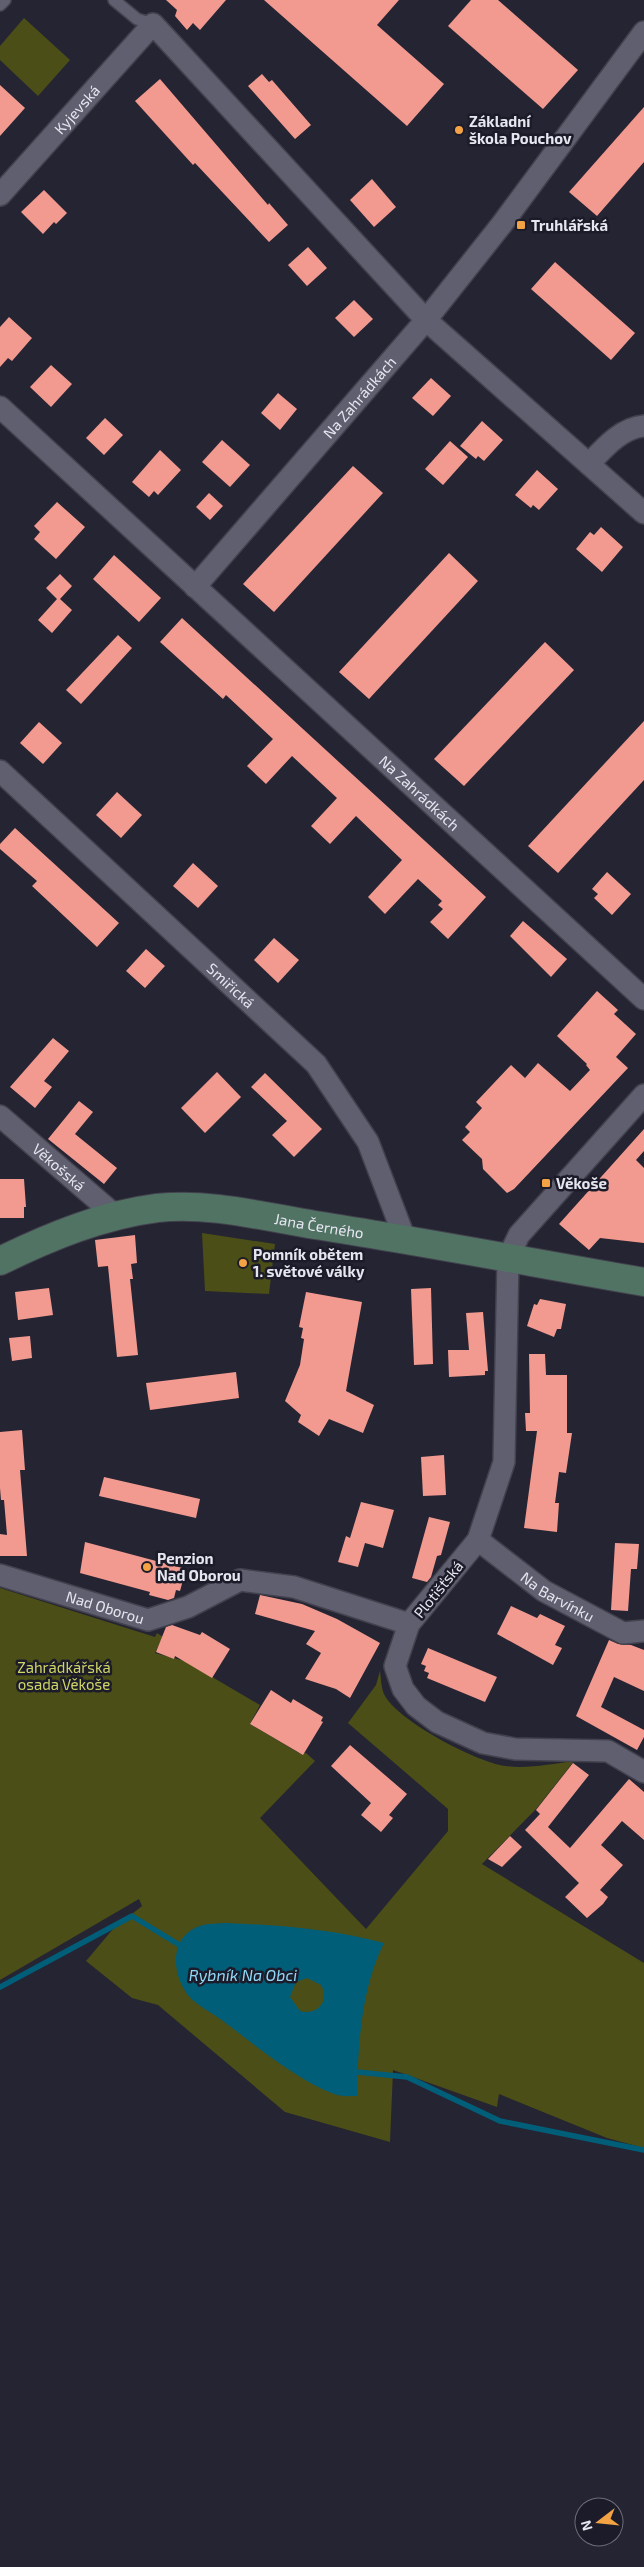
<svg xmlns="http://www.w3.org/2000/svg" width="644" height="2567" font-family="'Exo 2',sans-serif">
<rect width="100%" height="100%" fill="#252433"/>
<g fill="#4b4e16">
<path d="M24,18L70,60L38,96L0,60V46Z"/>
<path d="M202,1233L275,1244L269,1294L205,1291Z"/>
<path d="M0,1588L155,1637L157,1633L163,1637L155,1653L185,1661L260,1705L250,1724L299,1753H306L315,1761L260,1818L366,1929L448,1831V1809L348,1723L376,1685L380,1671C381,1678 381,1687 384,1694C396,1720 476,1762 505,1766C528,1769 551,1764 574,1761L537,1808L482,1864L644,1963V2148L607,2138L499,2094L497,2107L393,2070L390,2142L285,2112L158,2005L132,1998L86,1961L113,1929L142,1906L139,1899L0,1980Z"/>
</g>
<path fill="#005e79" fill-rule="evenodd" d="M225,1923C279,1925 331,1929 384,1943C361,1989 358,2045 357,2096C349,2096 342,2097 334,2094C297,2080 255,2045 223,2021C211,2012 193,2004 185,1991C172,1970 171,1940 195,1928C204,1923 215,1924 225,1923ZM307,1978L321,1985C330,2002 317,2016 300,2011L290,1997L296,1982Z"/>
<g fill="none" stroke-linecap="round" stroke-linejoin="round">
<g stroke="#005e79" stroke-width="5.5">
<path d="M0,1987L132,1916L186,1949"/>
<path d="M352,2067L357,2072L407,2077L500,2121L644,2150"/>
</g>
</g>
<g fill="#f29a8f">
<path d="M166,0H226L200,30L193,23L187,30L175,16L177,10Z"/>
<path d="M264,0H399L377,25L444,84L407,126Z"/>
<path d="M471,0H498L578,70L543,109L448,26Z"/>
<path d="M262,74L269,82L272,80L311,125L295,139L248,86Z"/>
<path d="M160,79L268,205L269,203L288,225L269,242L195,163L193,165L135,101Z"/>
<path d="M0,85L25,108L0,136Z"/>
<path d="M644,107V162L597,216L569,192Z"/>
<path d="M372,179L396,207L374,227L350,200Z"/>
<path d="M44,190L67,213L56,224L54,222L43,234L21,212Z"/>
<path d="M308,247L327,268L307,286L288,265Z"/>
<path d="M555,262L635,333L611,360L531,289Z"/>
<path d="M354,300L373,319L354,337L335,318Z"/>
<path d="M9,317L32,338L12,361L8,358L0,367V327Z"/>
<path d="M51,365L72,384L51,407L30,387Z"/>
<path d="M431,378L451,396L433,416L412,398Z"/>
<path d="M278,393L297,409L280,430L261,413Z"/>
<path d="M105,418L123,435L104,455L86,438Z"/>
<path d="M482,421L503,440L484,461L478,456L476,459L460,446Z"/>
<path d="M222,440L250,465L230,487L202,462Z"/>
<path d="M450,441L468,457L443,485L425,469Z"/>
<path d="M160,450L181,470L158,495L154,491L149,497L132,482Z"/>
<path d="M353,466L383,493L274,612L243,584Z"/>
<path d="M537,470L558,489L539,510L533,505L531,508L515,495Z"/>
<path d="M209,493L223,506L210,520L196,507Z"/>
<path d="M57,502L85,527L56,559L34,539L40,532L34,526Z"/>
<path d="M601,527L623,547L602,572L576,549L590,532L594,535Z"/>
<path d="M449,553L478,581L369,699L339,672Z"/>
<path d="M114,555L161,598L139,622L93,579Z"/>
<path d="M60,574L72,586L60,599L72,610L52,633L38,620L57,599L46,588Z"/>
<path d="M182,618L486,897L448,939L430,922L443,909L438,905L442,901L418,879L385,914L368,897L402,860L356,816L330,844L311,826L337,798L292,756L266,784L247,766L273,739L226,695L223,699L160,642Z"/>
<path d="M118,635L132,648L81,704L66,690Z"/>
<path d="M545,642L574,670L464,786L434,759Z"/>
<path d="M644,721V780L558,873L528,846Z"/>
<path d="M39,722L62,743L43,764L20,743Z"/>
<path d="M117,792L142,815L121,838L96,815Z"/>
<path d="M15,828L119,923L97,947L32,886L37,881L0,849V844Z"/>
<path d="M193,863L218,886L198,908L173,886Z"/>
<path d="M607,872L631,894L612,915L594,898L598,894L592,889Z"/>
<path d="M523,921L567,959L551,977L510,936Z"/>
<path d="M274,938L299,960L278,983L254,960Z"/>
<path d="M146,949L165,966L145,988L126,971Z"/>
<path d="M597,991L618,1010L614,1014L636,1034L616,1057L628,1068L514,1189L507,1193L483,1169L482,1159L462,1140L470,1132L465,1127L482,1108L476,1102L511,1065L525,1078L538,1063L570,1091L590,1070L586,1065L587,1064L557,1036Z"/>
<path d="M53,1038L69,1051L44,1081L52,1087L35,1108L10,1087Z"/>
<path d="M217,1072L241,1097L205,1133L181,1108Z"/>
<path d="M265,1073L322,1129L294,1157L272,1135L287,1121L251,1087Z"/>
<path d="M79,1101L93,1112L75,1134L117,1168L104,1184L48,1139Z"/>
<path d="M644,1129V1151L636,1160L644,1168V1243L600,1238L589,1250L559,1224Z"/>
<path d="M0,1179H24L26,1207H24V1218H0Z"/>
<path d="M135,1235L137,1263L131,1264L133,1279H130L138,1355L117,1357L108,1266L98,1267L95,1240Z"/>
<path d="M49,1288L53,1315L18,1320L15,1292Z"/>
<path d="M431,1288L433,1364L414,1365L411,1289Z"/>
<path d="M306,1292L362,1302L346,1391L374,1405L363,1433L329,1419L319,1436L298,1422L301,1415L285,1401L300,1365L304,1339L301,1338L303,1328L299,1327Z"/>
<path d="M540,1299L566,1304L561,1329H557L554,1337L527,1326L534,1304L537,1305Z"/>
<path d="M483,1312L488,1371H485V1375L449,1377L448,1350H469L466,1313Z"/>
<path d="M30,1336L32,1358L12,1361L9,1338Z"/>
<path d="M529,1354H545L546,1375H567V1433H572L566,1473L559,1472L555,1503H559L557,1532L524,1528L537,1431H526L525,1413H530Z"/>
<path d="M236,1372L239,1398L150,1410L146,1383Z"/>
<path d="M22,1430L25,1470H20L27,1556H0V1534L7,1535L4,1500H1L0,1488V1432Z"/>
<path d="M444,1455L446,1495L423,1496L421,1457Z"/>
<path d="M104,1477L200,1499L196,1518L99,1496Z"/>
<path d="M361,1502L394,1510L383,1548L365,1543L358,1567L338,1562L346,1536L350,1538Z"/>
<path d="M429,1517L450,1522L441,1555L437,1556L431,1577L427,1582L412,1578Z"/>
<path d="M85,1542L186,1569L180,1591L176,1590L174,1598L168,1600L149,1595L150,1592L80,1573Z"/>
<path d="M615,1543L639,1544L637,1569H631L628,1611L611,1610Z"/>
<path d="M260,1595L302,1604L337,1619L380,1643L350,1698L336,1689L305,1679L321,1653L306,1644L315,1631L255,1614Z"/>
<path d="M511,1606L537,1618L540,1614L565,1626L555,1645L562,1648L553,1665L497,1634Z"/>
<path d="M172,1625L200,1635L202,1632L230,1649L212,1678L175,1656L174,1659L156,1652L166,1627Z"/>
<path d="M609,1640L618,1644L631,1645L644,1650V1691L614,1677L601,1707L644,1730V1737L637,1750L576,1716Z"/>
<path d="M428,1648L497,1677L485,1702L427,1678L429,1673L424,1671L426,1666L421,1664Z"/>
<path d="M271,1690L291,1703L293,1699L323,1717L321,1721L323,1722L303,1755L250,1724Z"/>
<path d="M350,1745L407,1794L389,1815L393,1818L381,1832L361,1815L371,1803L331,1766Z"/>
<path d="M573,1763L589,1775L548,1827L570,1848L629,1779L644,1792V1840L622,1821L601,1845L623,1865L600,1890L608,1897L603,1904L587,1918L565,1897L579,1883L525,1830L540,1814L536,1810Z"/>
<path d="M510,1836L522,1847L502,1867L488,1859Z"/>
</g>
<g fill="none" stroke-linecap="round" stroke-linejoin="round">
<g stroke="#42414d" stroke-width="14">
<g id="lane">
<path d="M114,0L137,19L153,24"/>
<path d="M0,5L5,0"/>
</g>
</g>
<g stroke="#42414d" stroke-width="24">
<g id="street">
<path id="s1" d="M0,195L153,24L426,320L644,513"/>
<path id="s2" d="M0,407L644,999"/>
<path d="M589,464C604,448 621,428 644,426"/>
<path id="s3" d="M195,587L426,320L502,224L644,32"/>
<path id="s4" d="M0,771L316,1064L368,1142L405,1239"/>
<path d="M644,1095L519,1235L508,1258L504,1462L478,1540L409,1624L395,1666L403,1689L416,1706L437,1722L483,1743L515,1749L608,1751L644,1772"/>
<path id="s5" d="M0,1116L116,1216"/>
<path id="s6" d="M478,1540L544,1591L623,1633L644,1631"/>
<path id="s7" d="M0,1575L148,1620L188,1607L240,1580L294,1587L409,1624"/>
</g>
</g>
<g stroke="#42414d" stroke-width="30">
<g id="secondary">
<path id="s8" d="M0,1261C49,1237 102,1215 157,1208C209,1202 265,1217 315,1225C425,1242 534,1263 644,1282"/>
</g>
</g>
<use href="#lane" stroke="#5f5f70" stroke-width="11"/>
<use href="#street" stroke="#5f5f70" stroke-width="21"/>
<use href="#secondary" stroke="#517364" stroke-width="28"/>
</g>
<g fill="#f4a344" stroke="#1b1b29" stroke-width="2">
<circle cx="459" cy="130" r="5"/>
<rect x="516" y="220" width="10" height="10" rx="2.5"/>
<rect x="541" y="1178" width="10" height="10" rx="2.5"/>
<circle cx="243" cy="1263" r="5"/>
<circle cx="147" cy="1567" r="5"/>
</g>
<g text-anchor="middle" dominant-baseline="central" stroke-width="5" stroke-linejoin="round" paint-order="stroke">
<g font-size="15" fill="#e6e6f0" stroke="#1b1b29">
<text stroke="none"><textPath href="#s1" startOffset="115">Kyjevská</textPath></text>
<text stroke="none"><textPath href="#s3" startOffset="251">Na Zahrádkách</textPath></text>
<text stroke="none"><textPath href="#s2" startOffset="570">Na Zahrádkách</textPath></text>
<text stroke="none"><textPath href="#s4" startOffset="315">Smiřická</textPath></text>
<text stroke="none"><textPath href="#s5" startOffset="78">Věkošská</textPath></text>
<text stroke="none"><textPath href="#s8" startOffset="330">Jana Černého</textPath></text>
<text transform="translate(438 1589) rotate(-51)">Plotišťská</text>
<text stroke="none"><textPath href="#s6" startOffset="98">Na Barvínku</textPath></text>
<text stroke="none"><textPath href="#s7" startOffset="110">Nad Oborou</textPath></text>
</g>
<g font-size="15" font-weight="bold" fill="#e6e6f0" stroke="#1b1b29" text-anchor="start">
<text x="469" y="121">Základní<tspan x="469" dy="17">škola Pouchov</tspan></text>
<text x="531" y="225">Truhlářská</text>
<text x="556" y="1183">Věkoše</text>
<text x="253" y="1254">Pomník obětem<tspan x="253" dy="17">1. světové války</tspan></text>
<text x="157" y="1558">Penzion<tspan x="157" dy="17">Nad Oborou</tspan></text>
</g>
<g font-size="15" fill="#d0d665" stroke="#1b1b29">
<text x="64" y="1667">Zahrádkářská<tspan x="64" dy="17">osada Věkoše</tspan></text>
</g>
<g font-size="16" font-style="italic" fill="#90d8f5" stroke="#1b1b29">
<text x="243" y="1974">Rybník Na Obci</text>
</g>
</g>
<g transform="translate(599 2522) rotate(254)"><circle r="24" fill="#1b1b29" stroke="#6c6c79"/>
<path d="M0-4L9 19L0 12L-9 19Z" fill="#f4a344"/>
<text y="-8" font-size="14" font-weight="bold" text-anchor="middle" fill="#e6e6f0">N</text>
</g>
</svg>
